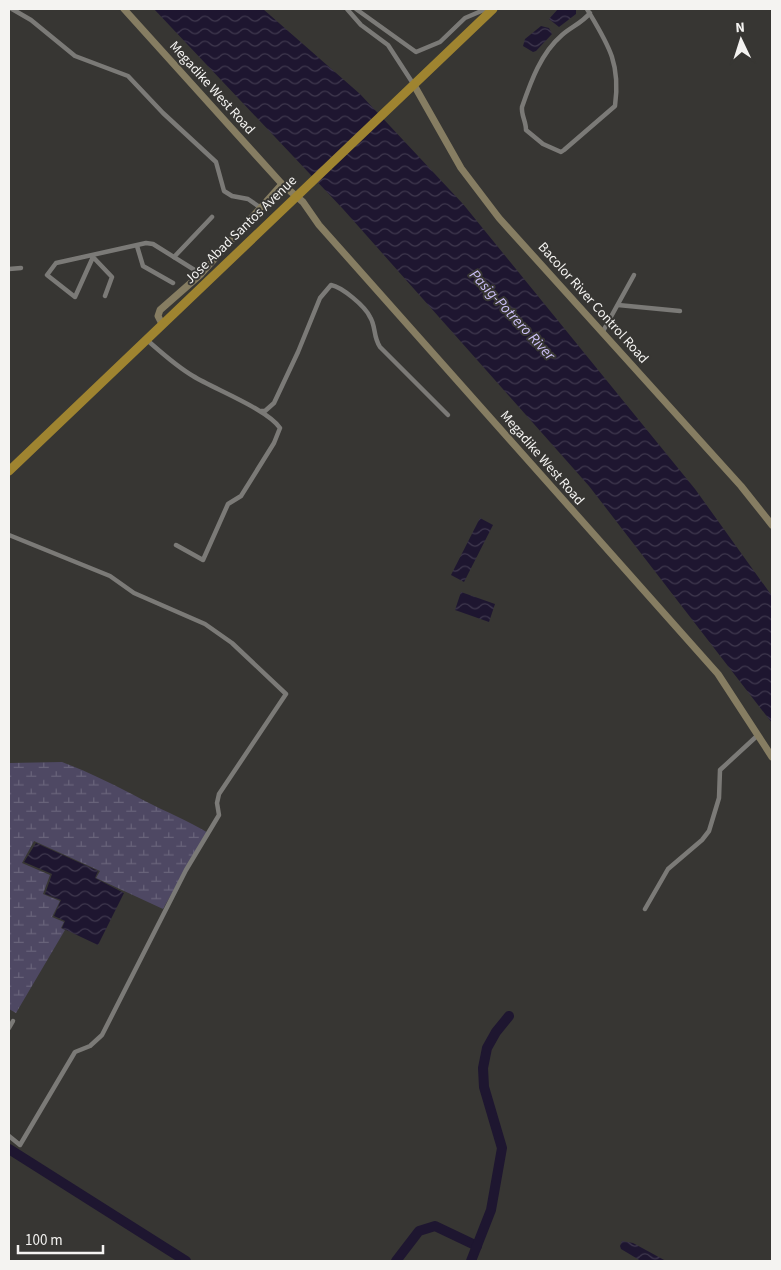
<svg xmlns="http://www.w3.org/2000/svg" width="781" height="1270" font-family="'Source Sans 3',sans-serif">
<defs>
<pattern id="wetland-marsh" width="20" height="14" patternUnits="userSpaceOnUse" patternTransform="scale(1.25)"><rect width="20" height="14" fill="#4e4863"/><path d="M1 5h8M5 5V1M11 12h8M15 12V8" fill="none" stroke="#68637a"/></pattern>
<pattern id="water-waves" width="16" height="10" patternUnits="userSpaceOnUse" patternTransform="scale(1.25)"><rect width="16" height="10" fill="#1e1630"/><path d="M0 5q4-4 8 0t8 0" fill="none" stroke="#3f384e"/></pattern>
</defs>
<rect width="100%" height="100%" fill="#373633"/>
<path fill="url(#wetland-marsh)" d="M62,762C91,773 117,786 143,800C166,812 187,820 210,834L185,870L163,909L96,878L100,871L34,841L22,863L50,875L43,894L60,901L52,917L64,922L61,928L65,930L16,1013L9,1009V763Z"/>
<g fill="url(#water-waves)">
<path d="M154,9H263L360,94L463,204L695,489L772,596V723L589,486L343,209Z"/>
<path d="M558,9H576V14L559,27L549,19Z"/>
<path d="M541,26L549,28L552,34L536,51L533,52L523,46L525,39Z"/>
<path d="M480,518L493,525L464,582L451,575Z"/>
<path d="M461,592L495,604L489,622L455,610Z"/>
<path d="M36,843L98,871L95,878L124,893L98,945L62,928L65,921L54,916L61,900L45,894L52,874L24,862Z"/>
<path d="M622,1241L633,1243L666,1261H641L621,1249L620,1246Z"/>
</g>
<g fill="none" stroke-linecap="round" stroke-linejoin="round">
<g stroke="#1e1630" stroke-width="10">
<path d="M9,1149L186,1261"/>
<path d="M396,1261L419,1231L435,1226L477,1246"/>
<path d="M471,1261L491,1210L502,1148L484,1087L483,1068L487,1048L496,1032L509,1016"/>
</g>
<g stroke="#7b7a77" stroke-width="4.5">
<path d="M12,9L31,20L75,56L128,76L163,113L216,162L224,191L232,196L248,199L261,208"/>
<path d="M347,9L361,25L388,45L414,85"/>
<path d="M356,9L416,52L440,42L465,18L486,9"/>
<path d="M587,9C608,44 621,63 615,106L564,150L561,152L543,144L526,130C526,121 521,115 522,107C531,81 541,53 562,35C571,27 582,23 590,13"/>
<path d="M137,246L143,266L173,283"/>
<path d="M174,257L212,217"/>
<path d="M9,269L21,268"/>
<path d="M105,296L112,277L93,257L75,297L47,275L56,263L146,243L153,244L201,274"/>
<path d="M618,305L680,311"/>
<path d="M602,333L634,275"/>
<path d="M147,340C162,353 176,366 193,376C214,389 267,409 280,428L274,443L241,496L228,504L203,560L176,545"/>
<path d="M261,411H265L274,403L298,352L320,298L331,285C342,287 365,306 370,317C376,326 373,337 380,347L448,415"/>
<path d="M9,535L110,576L134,593L205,624L232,643L286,694L219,794L217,803L219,815L186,870L102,1035L90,1046L75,1052L20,1145L9,1136"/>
<path d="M645,909L668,869L702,840L709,831L719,798L720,770L758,735"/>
<path d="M9,1028L13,1021"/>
</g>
<g stroke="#867d62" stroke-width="7">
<path d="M124,9L282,184L303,202L319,225L718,674L772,757"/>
<path d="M414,85L461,168L499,218L741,486L772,525"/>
<path d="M162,324L158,316L160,310L201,274L282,184"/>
</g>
<path stroke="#9f8430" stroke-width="9" d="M9,471L493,9"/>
</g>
<g text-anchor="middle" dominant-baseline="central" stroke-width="4" stroke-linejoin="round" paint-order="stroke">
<g font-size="14" fill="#f4f3f1" stroke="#373633">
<text transform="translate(212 88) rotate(48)">Megadike West Road</text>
<text transform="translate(241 230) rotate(-44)">Jose Abad Santos Avenue</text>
<text transform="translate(593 303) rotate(48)">Bacolor River Control Road</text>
<text transform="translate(542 458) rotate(49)">Megadike West Road</text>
</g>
<g font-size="15" font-style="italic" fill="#cec2fa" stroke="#373633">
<text transform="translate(512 315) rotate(47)">Pasig-Potrero River</text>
</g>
</g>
<rect width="781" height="1270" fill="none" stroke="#f4f3f1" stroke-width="20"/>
<g transform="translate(741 40) rotate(356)" stroke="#373633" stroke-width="4" paint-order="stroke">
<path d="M0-4L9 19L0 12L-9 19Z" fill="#f4f3f1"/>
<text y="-8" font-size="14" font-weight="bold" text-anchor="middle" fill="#f4f3f1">N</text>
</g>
<path d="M18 1245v8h85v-8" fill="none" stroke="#f4f3f1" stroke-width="2.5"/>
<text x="25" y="1245" font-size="15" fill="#f4f3f1" stroke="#373633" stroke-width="4" paint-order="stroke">100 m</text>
</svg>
